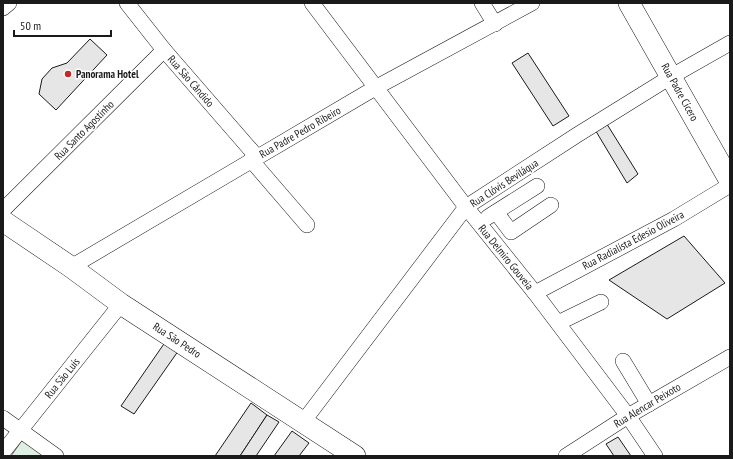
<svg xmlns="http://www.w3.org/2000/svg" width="733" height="459" font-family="'PT Sans Narrow',sans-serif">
<rect width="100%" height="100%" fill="#fff"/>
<path fill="#e0efe3" stroke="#6a6a6a" d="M23,439L47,456H11Z"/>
<g fill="#e6e6e6" stroke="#1a1a1a">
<path d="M90,39L107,55L56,110L39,94L42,79L52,68L67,63Z"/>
<path d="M528,53L569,116L553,126L512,63Z"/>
<path d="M605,121L638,174L627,183L594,128Z"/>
<path d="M684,236L725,283L667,319L609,280Z"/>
<path d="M168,338L181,347L134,414L121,406Z"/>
<path d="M251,403L267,415L240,456H215Z"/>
<path d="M267,415L279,422L256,456H240Z"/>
<path d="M292,431L309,443L299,456H274Z"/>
<path d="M618,437L631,456H614L606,444Z"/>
</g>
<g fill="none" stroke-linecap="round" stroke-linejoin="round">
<g stroke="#1a1a1a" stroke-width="16">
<g id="minor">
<path d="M127,3L164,50L257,157"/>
<path d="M312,3L466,207L535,293L628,416L655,456"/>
<path d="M482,3L495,24"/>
<path d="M3,8L9,3"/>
<path d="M251,160L307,225"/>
<path d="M3,210L164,50"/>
<path d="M496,212L511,232L551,205"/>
<path d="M488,217L537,186"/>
<path d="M71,267L375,88L532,3"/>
<path d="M535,293L674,219L730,185"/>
<path d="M558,323L601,302"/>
<path d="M623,361L649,404"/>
<path d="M3,418L56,456"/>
<path d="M303,422L466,207L577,135L672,76L730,43"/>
<path d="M3,452L121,304"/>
<path d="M566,456L628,416L730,357"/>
</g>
</g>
<g stroke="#1a1a1a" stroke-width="22">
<g id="highway">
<path d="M629,3L730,181"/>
<path d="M3,221L71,267L121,304L355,456"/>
</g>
</g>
<use href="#minor" stroke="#fff" stroke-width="15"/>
<use href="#highway" stroke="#fff" stroke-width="21"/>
</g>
<circle fill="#c62828" stroke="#fff" stroke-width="1.5" cx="68" cy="74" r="4"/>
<g text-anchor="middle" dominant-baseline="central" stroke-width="3" stroke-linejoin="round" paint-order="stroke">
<g font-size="11" font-weight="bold" fill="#1a1a1a" stroke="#fff" text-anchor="start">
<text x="76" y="74">Panorama Hotel</text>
</g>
<g font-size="11" fill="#1a1a1a" stroke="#fff">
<text transform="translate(191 81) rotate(49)">Rua São Cândido</text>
<text transform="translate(680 92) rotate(61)">Rua Padre Cícero</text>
<text transform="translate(84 130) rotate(-45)">Rua Santo Agostinho</text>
<text transform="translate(300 132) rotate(-30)">Rua Padre Pedro Ribeiro</text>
<text transform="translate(504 183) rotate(-33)">Rua Clóvis Beviláqua</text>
<text transform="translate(633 240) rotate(-28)">Rua Radialista Edesio Oliveira</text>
<text transform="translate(506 257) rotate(51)">Rua Delmiro Gouveia</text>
<text transform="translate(177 340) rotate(33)">Rua São Pedro</text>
<text transform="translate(62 378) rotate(-51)">Rua São Luís</text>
<text transform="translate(647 405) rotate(-31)">Rua Alencar Peixoto</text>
</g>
</g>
<rect width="733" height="459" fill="none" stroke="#1a1a1a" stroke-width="8"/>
<path d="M14 30v6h97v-6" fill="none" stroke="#1a1a1a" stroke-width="2"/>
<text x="20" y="30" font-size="12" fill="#1a1a1a" stroke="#ffffff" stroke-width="3" paint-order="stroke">50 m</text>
</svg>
